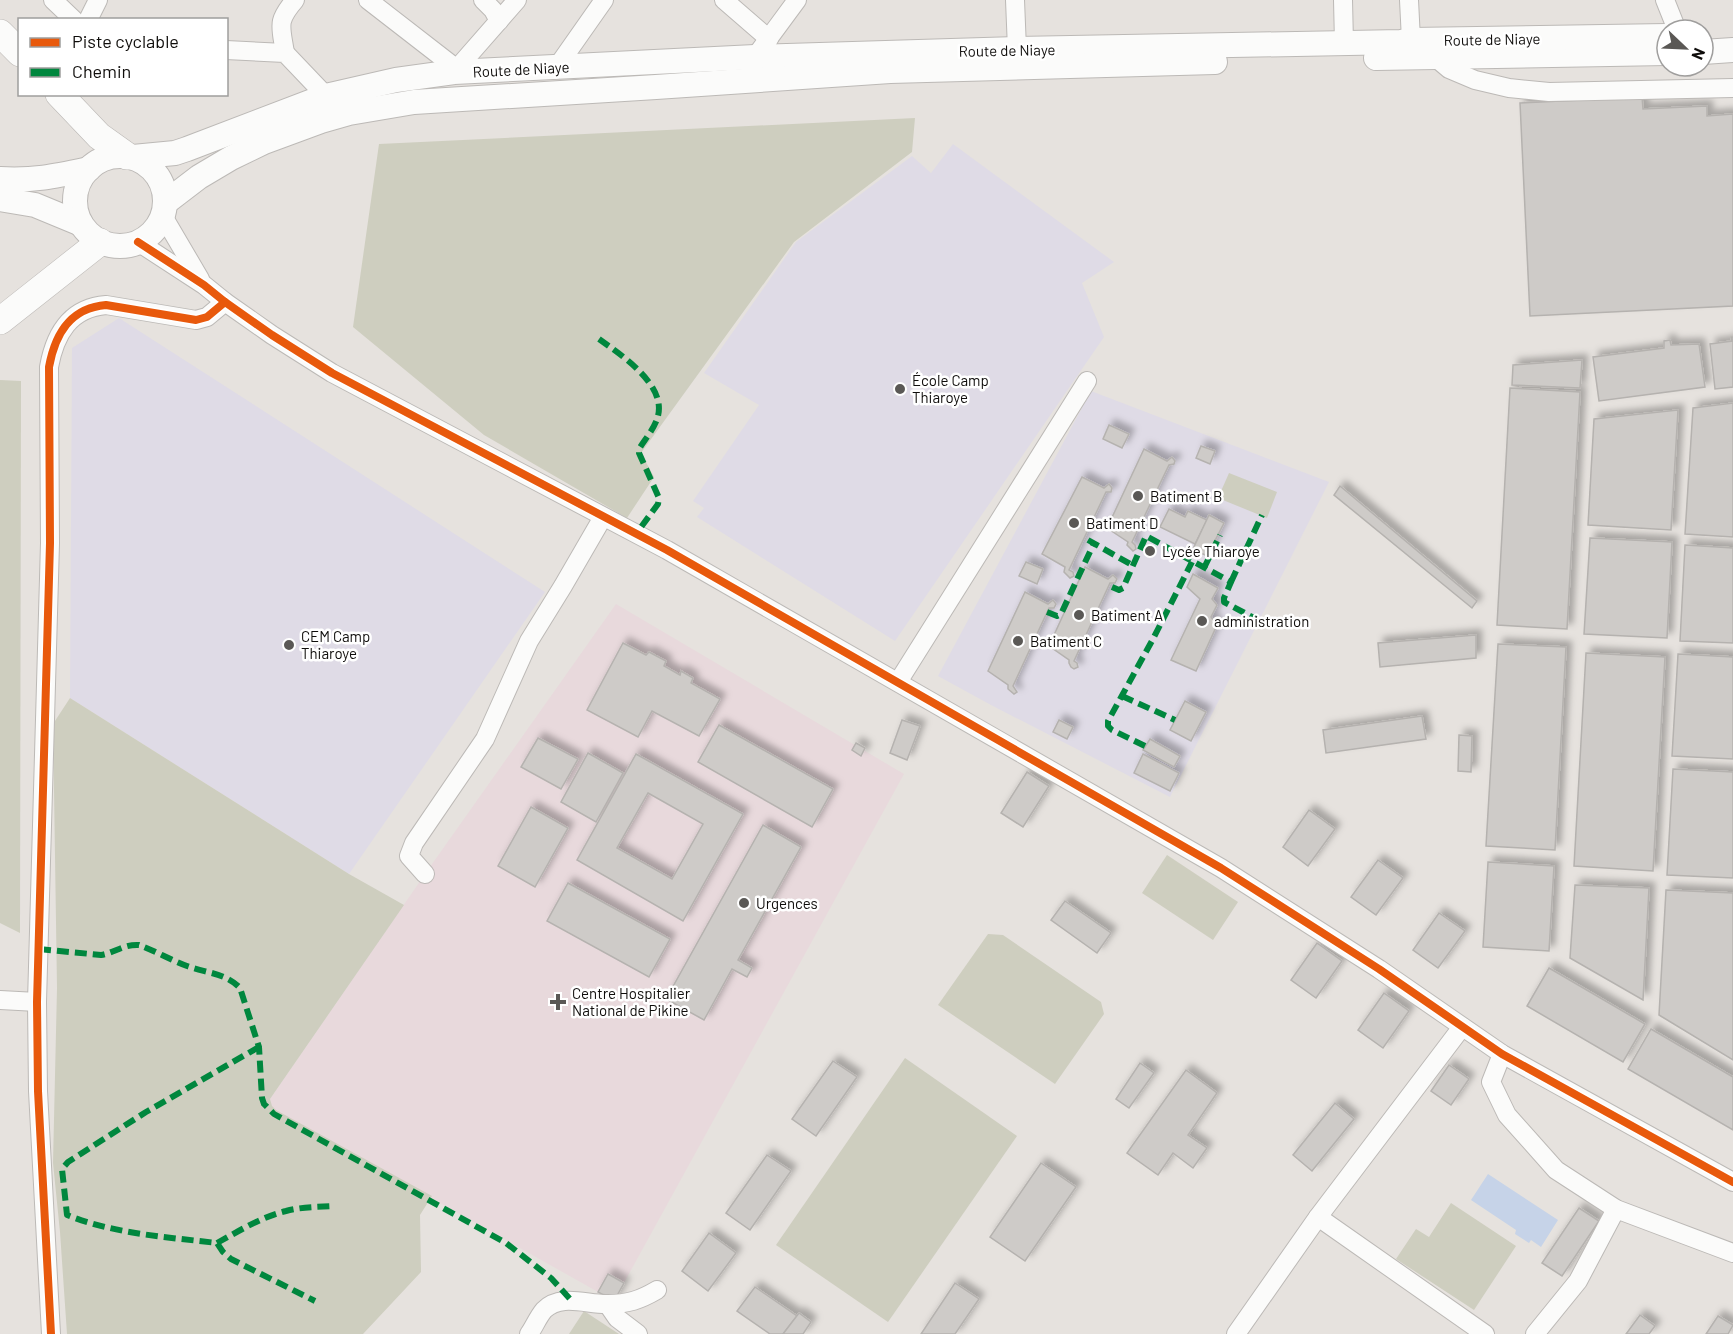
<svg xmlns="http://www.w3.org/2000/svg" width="1733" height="1334" font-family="Barlow,sans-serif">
<defs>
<filter id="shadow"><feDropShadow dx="5.5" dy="-5.5" stdDeviation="3" flood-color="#0004"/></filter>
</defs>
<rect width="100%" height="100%" fill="#e6e2de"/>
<g fill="#dfdbe6">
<path d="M953,144L1114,262L1082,283L1104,337L895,641L697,517L704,508L693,501L759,405L704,373L796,242L912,156L931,173Z"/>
<path d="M119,318L545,592L349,874L70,698L72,348Z"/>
<path d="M1091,391L1329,482L1170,797L991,705L938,676Z"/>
</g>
<path fill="#e8d9dc" d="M616,604L904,774L614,1301L275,1110L271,1107L270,1099L425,874Z"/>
<g fill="#cecebf">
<path d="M915,118L912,152L794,242L641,453L654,477L627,518L484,435L353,327L379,144Z"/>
<path d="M0,380L21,381L20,933L0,923Z"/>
<path d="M1229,473L1277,492L1267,518L1218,498Z"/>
<path d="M70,698L349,874L404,905L270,1099L272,1106L276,1110L432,1196L420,1215L421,1272L363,1334H67L60,1232L53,1163L57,988L53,724Z"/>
<path d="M1167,855L1238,902L1213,940L1142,893Z"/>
<path d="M988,934L1003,935L1101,1002L1104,1014L1055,1084L938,1005Z"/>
<path d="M905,1058L1017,1136L888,1322L776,1245Z"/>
<path d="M1451,1203L1516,1246L1474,1310L1396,1259L1416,1229L1429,1237Z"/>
<path d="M584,1311L619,1334H569Z"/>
</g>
<path fill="#c6d3e8" d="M1488,1174L1558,1220L1541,1247L1531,1240L1529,1243L1515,1234L1516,1230L1471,1200Z"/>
<g fill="#cecbc8" stroke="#b5b2af" stroke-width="1.5" fill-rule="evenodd" filter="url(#shadow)">
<path d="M1642,97L1643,109L1707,106V116L1733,114V306L1530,316L1520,103Z"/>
<path d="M1731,337H1733V387L1715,389L1710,344L1732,341Z"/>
<path d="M1670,340L1671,345L1699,344L1705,387L1599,401L1593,357L1664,348V341Z"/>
<path d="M1582,360L1580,388L1512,385L1513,365Z"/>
<path d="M1510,388L1580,392L1567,629L1497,625Z"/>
<path d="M1733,403V537L1685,534L1693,408Z"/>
<path d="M1678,410L1671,530L1588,525L1594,419Z"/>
<path d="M1109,425L1129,434L1122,448L1103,439Z"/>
<path d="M1201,446L1215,451L1210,464L1196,458Z"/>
<path d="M1144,449L1167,461L1172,457L1175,461L1174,464L1169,465L1132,542L1135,545L1136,549L1133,551L1127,545L1128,542L1107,528Z"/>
<path d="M1082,477L1104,488L1109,484L1112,488L1111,492H1106L1069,570L1073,572L1074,576L1070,578L1064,572L1065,567L1042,554Z"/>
<path d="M1340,486L1477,601L1472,608L1334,495Z"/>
<path d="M1169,509L1185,517L1188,511L1207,520L1195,544L1160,527Z"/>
<path d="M1209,515L1224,523L1207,556L1193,549Z"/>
<path d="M1590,538L1672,542L1667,638L1584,634Z"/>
<path d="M1685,545L1733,548V643L1680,641Z"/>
<path d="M1026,562L1043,569L1037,584L1019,576Z"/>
<path d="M1085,567L1108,579L1113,575L1117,579L1115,583H1110L1074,661L1077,663L1078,667L1074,669L1071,667L1069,663V660L1049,646Z"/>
<path d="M1193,574L1218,588L1212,599L1217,605L1211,617L1217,625L1196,671L1171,660L1200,599L1187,587Z"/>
<path d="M1025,592L1048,604L1053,600L1056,604L1054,608H1049L1013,686L1017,692L1014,694L1008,689V685L988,671Z"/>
<path d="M1476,635V658L1380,667L1378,643Z"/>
<path d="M623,643L646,655L649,652L666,661L664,666L680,675L681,671L693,678L691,683L720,699L699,736L652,711L638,737L587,710Z"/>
<path d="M1498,644L1566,647L1555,850L1486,846Z"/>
<path d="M1586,653L1665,657L1653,871L1574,866Z"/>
<path d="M1678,654L1733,657V759L1672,756Z"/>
<path d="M1185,701L1206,712L1191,741L1170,730Z"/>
<path d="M1422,716L1426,739L1326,753L1323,730Z"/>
<path d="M902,720L920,726L907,760L890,753Z"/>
<path d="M1059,720L1073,727L1067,739L1053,732Z"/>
<path d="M719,725L833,789L812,827L698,762Z"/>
<path d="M1459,735L1472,736L1471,772L1458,771Z"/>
<path d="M538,738L578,759L561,789L521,767Z"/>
<path d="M1150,739L1180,756L1174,767L1143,750Z"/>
<path d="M856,743L865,748L861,756L852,750Z"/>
<path d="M588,753L623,773L596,822L561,802Z"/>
<path d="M636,754L743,814L683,921L577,860ZM648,793L703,824L672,879L617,848Z"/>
<path d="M1143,754L1179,773L1170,791L1134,773Z"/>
<path d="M1673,769L1733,772V878L1667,875Z"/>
<path d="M1027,772L1049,786L1023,827L1001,813Z"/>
<path d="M531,807L568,828L535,887L498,866Z"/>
<path d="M1309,810L1335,829L1308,866L1283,847Z"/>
<path d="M763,825L801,847L738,960L752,968L747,977L732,969L704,1020L666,999Z"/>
<path d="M1378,860L1403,878L1376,915L1351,897Z"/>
<path d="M1488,862L1554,866L1549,951L1483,947Z"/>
<path d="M568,883L670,939L649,977L547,921Z"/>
<path d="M1575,885L1649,888L1643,1000L1570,958Z"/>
<path d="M1666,890L1733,893V1060L1659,1015Z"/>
<path d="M1065,901L1111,933L1097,953L1051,920Z"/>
<path d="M1439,913L1465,931L1438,968L1413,950Z"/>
<path d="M1317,943L1342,961L1316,998L1291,980Z"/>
<path d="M1549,968L1645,1024L1623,1062L1527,1006Z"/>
<path d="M1384,993L1409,1011L1383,1048L1358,1030Z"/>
<path d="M1651,1029L1733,1077V1130L1628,1069Z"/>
<path d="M833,1061L857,1077L816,1136L792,1119Z"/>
<path d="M1140,1063L1154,1073L1129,1108L1116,1099Z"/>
<path d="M1449,1065L1469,1079L1451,1105L1431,1091Z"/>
<path d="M1186,1070L1217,1093L1188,1135L1207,1148L1193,1168L1173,1153L1158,1175L1127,1153Z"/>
<path d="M1335,1103L1354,1119L1312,1171L1293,1155Z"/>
<path d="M767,1155L791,1171L750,1230L726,1213Z"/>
<path d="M1041,1163L1076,1187L1025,1261L990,1237Z"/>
<path d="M1579,1208L1599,1221L1562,1276L1542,1263Z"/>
<path d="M709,1233L736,1253L708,1291L682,1271Z"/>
<path d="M608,1274L624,1283L614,1301L598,1292Z"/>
<path d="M955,1283L979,1299L955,1334H921Z"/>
<path d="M755,1287L797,1316L783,1334H770L737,1311Z"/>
<path d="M799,1313L811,1322L803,1334H783Z"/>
<path d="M1640,1315L1655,1326L1649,1334H1626Z"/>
<path d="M1718,1316L1733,1325L1728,1334H1706Z"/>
</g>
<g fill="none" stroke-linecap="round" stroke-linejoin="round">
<g stroke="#bcb9b6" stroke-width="20">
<g id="minor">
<path d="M53,0L74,20"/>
<path d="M368,0L457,69"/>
<path d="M483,0L493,10L499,21"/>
<path d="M724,0L769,39"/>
<path d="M1015,0L1017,49"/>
<path d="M1343,0L1344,43"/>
<path d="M1409,0L1411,40"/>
<path d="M1665,0L1677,30"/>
<path d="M88,20L98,0"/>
<path d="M226,50L285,53L326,96"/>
<path d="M285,53C281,26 276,22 295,0"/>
<path d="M755,57L797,0"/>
<path d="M1436,58L1449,69L1475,80L1509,88L1549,92L1733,88"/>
<path d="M557,67L604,0"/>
<path d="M454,72L517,0"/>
<path d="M163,216L200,279"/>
<path d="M138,242L204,285L225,302L272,335L332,373L667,550L1221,868L1379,969L1502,1054L1733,1182"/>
<path d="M898,682L1087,381"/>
<path d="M425,874L409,856L414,843L485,739L529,641L563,586L603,517"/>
<path d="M0,1000L37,1002"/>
<path d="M1502,1054L1491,1082L1507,1115L1556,1170L1616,1209L1733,1253"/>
<path d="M1318,1217L1485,1334"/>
<path d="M608,1305L617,1318L638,1334"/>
<path d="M51,1334L38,1091L37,1002L50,543L49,367C55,334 70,308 106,305L196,320L207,317L225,302"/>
<path d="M529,1334C534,1327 538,1317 544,1310C561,1293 588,1305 608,1304C628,1304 640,1300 657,1290"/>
<path d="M1236,1334L1318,1217L1462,1027"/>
<path d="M1535,1334L1578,1281L1616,1209"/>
</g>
</g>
<g stroke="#bcb9b6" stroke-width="26">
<g id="major">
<path d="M1703,52L1733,50"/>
<path d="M1376,58L1667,53"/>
<circle cx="120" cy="201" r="45"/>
<path d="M133,157L175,153L187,149L326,96L396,80L454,72L755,57L1017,49L1401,42L1411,40L1667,36"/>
<path d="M0,179C34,181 56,176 89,169"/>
<path d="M0,199L35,205L81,224"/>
<path d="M165,203L199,177L231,158L264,142L321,121L349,113L414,102L656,87L890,71L1215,62"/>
</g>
</g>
<g stroke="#bcb9b6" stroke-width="28">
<g id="highway">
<path d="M0,33L20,53"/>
<path d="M59,94L99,136L127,156"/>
<path d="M0,321L100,242"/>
</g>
</g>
<use href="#minor" stroke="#fbfbfa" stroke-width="18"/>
<use href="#major" stroke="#fbfbfa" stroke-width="24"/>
<use href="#highway" stroke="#fbfbfa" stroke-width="27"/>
<g stroke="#00873e" stroke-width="6" stroke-dasharray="12 6" stroke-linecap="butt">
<path d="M599,339C621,355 666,384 658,416C655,428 645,439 639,449V453L659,498L658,504L636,534"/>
<path d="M1088,540L1132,565"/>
<path d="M1204,568L1220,535"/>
<path d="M1231,582L1262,515"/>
<path d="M1112,587L1119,590L1123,588L1146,536L1231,582L1224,598V602L1256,619"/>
<path d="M1047,612L1057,616L1061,614L1094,543"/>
<path d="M1122,696L1175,720"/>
<path d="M1145,746L1112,730L1108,726V721L1153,639L1192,562"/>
<path d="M39,949L101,955C114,953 124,944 139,945C155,951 171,960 187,966C206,973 226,973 240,988L259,1047L262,1098L264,1104L274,1114L506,1243L551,1278L571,1300"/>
<path d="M259,1047L146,1112L68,1162L62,1169L67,1215C115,1234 166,1237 217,1243L223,1252L231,1259L315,1301"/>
<path d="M217,1243C239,1231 261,1217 286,1211C301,1207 317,1207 333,1206"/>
</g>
<g stroke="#fff" stroke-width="11">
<g id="cycleway">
<path d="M138,242L204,285L225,302L272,335L332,373L667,550L1221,868L1379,969L1502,1054L1733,1182"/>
<path d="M51,1334L38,1091L37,1002L50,543L49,367C55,334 70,308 106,305L196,320L207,317L225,302"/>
</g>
</g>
<use href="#cycleway" stroke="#e8590c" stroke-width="8"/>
</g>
<g fill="#5a5855" stroke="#fff" stroke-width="2">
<circle cx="900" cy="389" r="6"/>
<circle cx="1138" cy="496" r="6"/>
<circle cx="1074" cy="523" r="6"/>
<circle cx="1150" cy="551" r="6"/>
<circle cx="1079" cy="615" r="6"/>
<circle cx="1202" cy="621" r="6"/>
<circle cx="1018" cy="641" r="6"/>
<circle cx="289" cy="645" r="6"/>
<circle cx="744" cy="903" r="6"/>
<path d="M555 993h6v6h6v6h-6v6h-6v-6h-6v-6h6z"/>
</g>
<g text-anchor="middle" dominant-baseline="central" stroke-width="5" stroke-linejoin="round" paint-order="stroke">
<g font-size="15" fill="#0f0d0b" stroke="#fff">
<text transform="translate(1492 39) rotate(-1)">Route de Niaye</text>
<text transform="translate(1007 50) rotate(-1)">Route de Niaye</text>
<text transform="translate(521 69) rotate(-3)">Route de Niaye</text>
</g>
<g font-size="15" fill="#0f0d0b" stroke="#fff" text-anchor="start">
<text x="912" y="380">École Camp<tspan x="912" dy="17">Thiaroye</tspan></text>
<text x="1150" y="496">Batiment B</text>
<text x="1086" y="523">Batiment D</text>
<text x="1162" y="551">Lycée Thiaroye</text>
<text x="1091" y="615">Batiment A</text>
<text x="1214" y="621">administration</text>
<text x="301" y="636">CEM Camp<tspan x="301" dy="17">Thiaroye</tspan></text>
<text x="1030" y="641">Batiment C</text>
<text x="756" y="903">Urgences</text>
<text x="572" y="993">Centre Hospitalier<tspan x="572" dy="17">National de Pikine</tspan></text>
</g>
</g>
<rect x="18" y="18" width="210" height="78" fill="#ffffff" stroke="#9f9e9d" stroke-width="1.5"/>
<rect x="30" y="38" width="30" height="9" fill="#e8590c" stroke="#9f9e9d" stroke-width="1.5"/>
<text x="72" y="48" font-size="18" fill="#0f0d0b">Piste cyclable</text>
<rect x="30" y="68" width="30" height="9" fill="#00873e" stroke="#9f9e9d" stroke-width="1.5"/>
<text x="72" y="78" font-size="18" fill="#0f0d0b">Chemin</text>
<g transform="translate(1685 48) rotate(113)"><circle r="28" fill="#ffffff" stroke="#9f9e9d" stroke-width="1.5"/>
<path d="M0-4.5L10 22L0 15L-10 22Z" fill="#5a5855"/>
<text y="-9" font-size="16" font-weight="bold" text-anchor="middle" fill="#0f0d0b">N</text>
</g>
</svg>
